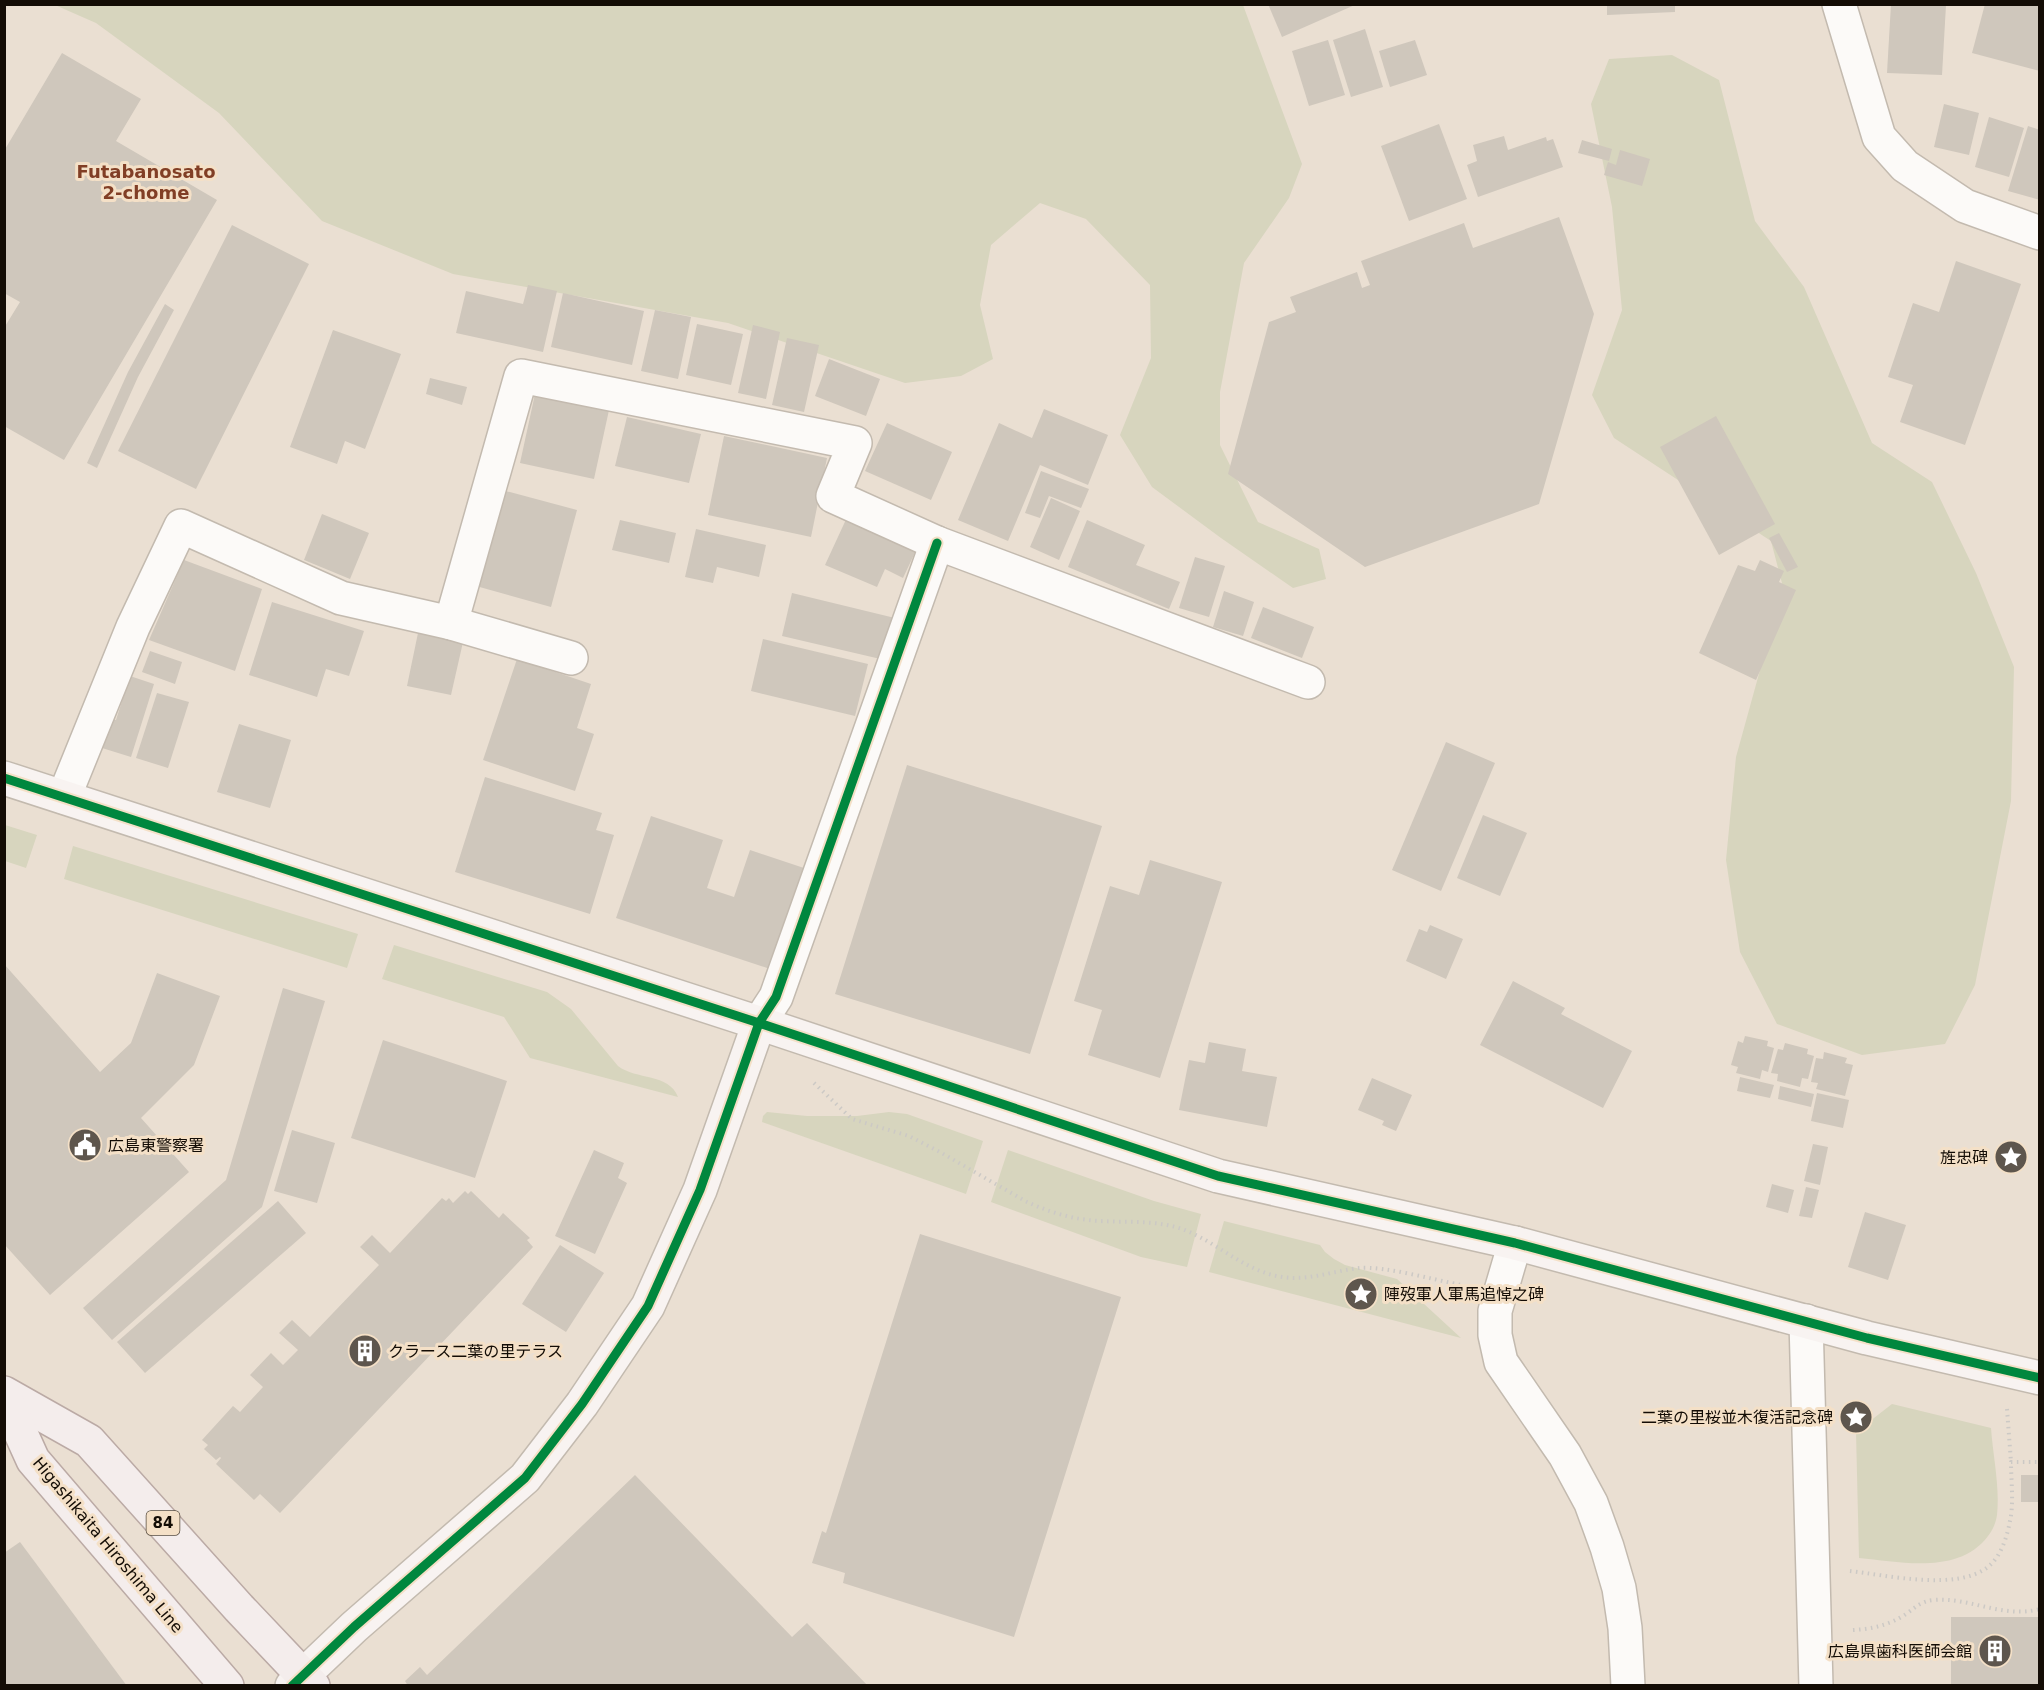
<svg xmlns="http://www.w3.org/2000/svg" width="2044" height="1690" font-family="'DejaVu Sans','Noto Sans JP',sans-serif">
<rect width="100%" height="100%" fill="#eadfd2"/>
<g fill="#d7d5be">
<path d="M55,5H1243L1302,164L1289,198L1244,263L1220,392V445L1258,522L1319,549L1326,579L1293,588L1221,538L1152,487L1120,435L1151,358L1150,285L1086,219L1040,203L991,245L980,305L993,359L961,376L905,383L728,323L453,274L322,221L219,113L96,23Z"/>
<path d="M1672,55L1719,80L1755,221L1804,287L1872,443L1932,482L1976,573L2014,667L2011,801L1975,985L1945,1044L1862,1055L1777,1024L1740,952L1726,860L1736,757L1783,587L1771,541L1614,438L1592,395L1622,310L1612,207L1591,104L1609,59Z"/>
<path d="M5,825L37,835L26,868L5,861Z"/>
<path d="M73,846L358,934L347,968L64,879Z"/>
<path d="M394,945L547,992L571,1009L618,1066C636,1080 669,1073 678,1097L530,1058L504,1017L382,979Z"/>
<path d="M767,1112L807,1116H857L889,1112L907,1114L983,1141L966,1194L762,1122L763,1116Z"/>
<path d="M1008,1150L1154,1201L1201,1214L1187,1267L1141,1257L991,1202Z"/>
<path d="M1224,1221L1320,1245L1325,1252L1334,1259L1345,1265L1397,1279L1461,1338L1209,1272Z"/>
<path d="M1892,1404L1991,1428C1993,1456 2000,1487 1997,1515C1996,1522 1993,1530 1988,1536C1959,1575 1901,1562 1859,1558L1856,1432Z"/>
</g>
<g fill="#cfc7bc">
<path d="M1268,4H1357L1282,37Z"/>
<path d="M1607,4H1675V12L1607,15Z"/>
<path d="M1891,4L1946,5L1942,75L1887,73Z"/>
<path d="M1985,4H2040V71L1972,53Z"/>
<path d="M1365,29L1383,87L1351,97L1333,40Z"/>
<path d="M1328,40L1345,95L1309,106L1292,51Z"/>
<path d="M1415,40L1427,75L1390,87L1379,51Z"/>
<path d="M62,53L141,99L116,141L217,200L64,460L4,426V328L20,302L4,293V151Z"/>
<path d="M1944,104L1979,113L1969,155L1934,147Z"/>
<path d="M1989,117L2024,128L2009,177L1975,167Z"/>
<path d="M1439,124L1467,199L1409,221L1381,146Z"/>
<path d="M2028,126L2040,130V200L2008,191Z"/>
<path d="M1504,136L1508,150L1546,137L1547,141L1553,139L1563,167L1478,197L1467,165L1477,161L1473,145Z"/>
<path d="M1582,140L1612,149L1609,161L1578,153Z"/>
<path d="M1620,150L1650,159L1642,186L1604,175L1608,162L1616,165Z"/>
<path d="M1559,217L1594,314L1539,504L1365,567L1228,474L1269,322L1296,312L1290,297L1357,272L1362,288L1370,285L1361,261L1464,223L1473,248Z"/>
<path d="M232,225L309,264L196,489L118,451Z"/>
<path d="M1956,261L2021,284L1965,445L1900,422L1913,385L1888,377L1913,303L1939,312Z"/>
<path d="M528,285L557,291L543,352L456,333L466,291L523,304Z"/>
<path d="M563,293L644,311L632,365L551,347Z"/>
<path d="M165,304L174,310L138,377L97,468L87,463L128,372Z"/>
<path d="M655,310L691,317L678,379L641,371Z"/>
<path d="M697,324L743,334L731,385L686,375Z"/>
<path d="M753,325L780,332L766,399L738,393Z"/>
<path d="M333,330L401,354L365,449L345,441L337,464L290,447Z"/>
<path d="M787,338L819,345L804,412L772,405Z"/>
<path d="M829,359L880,379L866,416L815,396Z"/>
<path d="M430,378L467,387L462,405L426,394Z"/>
<path d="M535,394L609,410L594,479L520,463Z"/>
<path d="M1044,409L1108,435L1088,485L1040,465L1008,541L958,520L999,423L1032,438Z"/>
<path d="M1716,416L1775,524L1719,555L1660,447Z"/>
<path d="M627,417L701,434L689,483L615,466Z"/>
<path d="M887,423L952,452L931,500L865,471Z"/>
<path d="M724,436L827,458L811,537L708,515Z"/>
<path d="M1041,471L1089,489L1081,508L1049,496L1040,518L1025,513Z"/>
<path d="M502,490L577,510L551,607L476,586Z"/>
<path d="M1051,498L1080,511L1059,560L1030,547Z"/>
<path d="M849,513L919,544L903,578L885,569L877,587L825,565Z"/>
<path d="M322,514L369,533L350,579L304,560Z"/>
<path d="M620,520L676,533L669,563L612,550Z"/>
<path d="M1087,520L1145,545L1136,565L1180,582L1169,609L1068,567Z"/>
<path d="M696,529L766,545L759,577L717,567L713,583L685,577Z"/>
<path d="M1779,533L1798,567L1787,572L1769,538Z"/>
<path d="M1195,557L1225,566L1209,617L1179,608Z"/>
<path d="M184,560L262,589L235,671L149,640Z"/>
<path d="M1760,560L1784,571L1779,582L1796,590L1756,680L1699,653L1738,565L1755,571Z"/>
<path d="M1224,591L1254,602L1243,636L1213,627Z"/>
<path d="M792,593L899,619L889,661L782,636Z"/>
<path d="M272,602L364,631L349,676L326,669L317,697L249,675Z"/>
<path d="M1263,607L1314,627L1302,658L1251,638Z"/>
<path d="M418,633L463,642L451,695L407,686Z"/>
<path d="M763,639L868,664L855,716L751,691Z"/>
<path d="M150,651L182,662L175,684L142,672Z"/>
<path d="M517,659L591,684L577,728L594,734L575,791L483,760Z"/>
<path d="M130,676L154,684L131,757L102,748L111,719L116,720Z"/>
<path d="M157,693L189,702L168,768L136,758Z"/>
<path d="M239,724L291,740L270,808L217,792Z"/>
<path d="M1446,742L1495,763L1441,891L1392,870Z"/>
<path d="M907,765L1102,826L1030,1054L835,994Z"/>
<path d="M485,777L602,813L596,830L614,835L590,914L455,872Z"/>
<path d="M1483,815L1527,833L1500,896L1457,878Z"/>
<path d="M651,816L723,840L707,888L734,897L750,850L813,871L779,972L616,918Z"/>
<path d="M1150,860L1222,882L1160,1078L1088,1055L1102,1010L1074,1001L1110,886L1139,895Z"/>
<path d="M1430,925L1463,939L1446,979L1406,961L1419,929L1427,932Z"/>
<path d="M4,964L100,1072L131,1043L157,973L220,996L194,1065L141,1118L189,1172L50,1295L4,1244Z"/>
<path d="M1513,981L1565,1008L1561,1014L1632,1051L1603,1108L1480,1045Z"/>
<path d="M283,988L325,1001L262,1207L112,1340L83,1308L226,1180Z"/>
<path d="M1745,1036L1768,1041L1767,1046L1774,1048L1768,1072L1762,1070L1760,1079L1736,1073L1738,1067L1731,1065L1738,1041L1743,1043Z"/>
<path d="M383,1040L507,1081L475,1178L351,1138Z"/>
<path d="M1209,1042L1246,1049L1242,1071L1277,1077L1267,1127L1179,1110L1189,1060L1205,1063Z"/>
<path d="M1785,1043L1808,1049L1807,1054L1814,1056L1808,1079L1802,1078L1800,1087L1777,1081L1778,1074L1771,1073L1778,1049L1783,1050Z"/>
<path d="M1824,1052L1847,1058L1845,1063L1853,1065L1845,1096L1816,1089L1818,1083L1811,1082L1816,1058L1823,1059Z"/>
<path d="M1740,1077L1774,1085L1770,1098L1737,1091Z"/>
<path d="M1372,1078L1412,1095L1396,1131L1382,1125L1384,1121L1358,1110Z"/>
<path d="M1780,1086L1814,1094L1811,1107L1778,1099Z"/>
<path d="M1817,1093L1849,1100L1843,1128L1811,1121Z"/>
<path d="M292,1130L335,1143L317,1203L274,1191Z"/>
<path d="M1813,1144L1828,1147L1820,1185L1804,1181Z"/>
<path d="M594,1150L624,1163L618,1178L627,1183L595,1254L555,1236Z"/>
<path d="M1772,1184L1794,1190L1788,1213L1766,1207Z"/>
<path d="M1806,1187L1819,1190L1812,1218L1799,1216Z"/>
<path d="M465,1191L468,1194L471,1191L499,1218L503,1213L530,1238L527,1240L533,1247L280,1513L260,1494L254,1500L216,1464L221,1458L220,1457L216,1460L204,1449L208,1445L202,1440L233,1406L240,1412L263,1387L250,1375L271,1353L283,1365L298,1350L279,1333L292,1320L310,1337L379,1265L360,1247L372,1235L390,1253L442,1198L446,1201L449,1198L453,1203Z"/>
<path d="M278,1201L306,1233L145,1373L117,1342Z"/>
<path d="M1865,1212L1906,1225L1888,1280L1848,1267Z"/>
<path d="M920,1234L1121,1297L1014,1637L843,1583L845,1573L812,1563L822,1531L826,1533Z"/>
<path d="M560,1245L604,1273L566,1332L522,1304Z"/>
<path d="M635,1475L792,1637L807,1623L868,1686H408L405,1681L420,1667L427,1675Z"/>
<rect x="2021" y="1475" width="19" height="27"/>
<path d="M20,1542L127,1686H4V1553Z"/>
<rect x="1951" y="1617" width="89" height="69"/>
</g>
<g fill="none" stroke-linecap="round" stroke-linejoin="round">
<g stroke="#c3baaf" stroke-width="36">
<g id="street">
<path d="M1839,4L1879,137L1905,166L1965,206L2040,233"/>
<path d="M451,623L521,376L855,443L833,496L937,543L1308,682"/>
<path d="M64,797L133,627L181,526L341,598L451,623L571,658"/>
<path d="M759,1023L776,997L937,543"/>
<path d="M1515,1243L1495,1311V1335L1501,1362L1565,1455L1591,1503L1607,1547L1619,1588L1625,1628L1628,1686"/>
<path d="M1806,1321L1816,1686"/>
</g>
</g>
<g stroke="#c3baaf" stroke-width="36">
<g id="secondary">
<path d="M4,778L759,1023L1218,1176L1515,1243L1867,1338L2040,1378"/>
<path d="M292,1686L354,1627L525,1478L582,1404L648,1306L700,1190L759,1023"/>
</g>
</g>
<g stroke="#bbaaa5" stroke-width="36">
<g id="primary">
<path d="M4,1393L89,1441L239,1608L313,1686"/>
<path d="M4,1396L33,1460L227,1686"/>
</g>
</g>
<g stroke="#ccc9c5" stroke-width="4" stroke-dasharray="1.5 4.5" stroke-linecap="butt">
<path d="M814,1083L852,1119L909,1136L940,1152L1025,1201C1042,1209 1062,1216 1081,1219C1111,1224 1142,1219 1172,1226C1212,1236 1241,1271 1282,1277C1309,1281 1333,1271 1359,1268C1386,1266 1434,1280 1462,1285"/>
<path d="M2007,1409L2011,1462"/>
<path d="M1850,1571C1886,1575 1959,1592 1989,1566C2001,1556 2007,1537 2010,1521C2014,1503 2011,1481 2011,1462H2040"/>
<path d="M1853,1630C1872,1629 1890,1625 1906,1614C1916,1607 1921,1601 1934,1600C1970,1597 2003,1619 2040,1609"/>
</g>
<use href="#street" stroke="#fcfaf8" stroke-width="33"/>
<use href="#secondary" stroke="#f8f3f1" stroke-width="33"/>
<use href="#primary" stroke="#f4edec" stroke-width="33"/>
<g stroke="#f4e0c7" stroke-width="13">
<g id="cycleway">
<path d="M4,778L759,1023L1218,1176L1515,1243L1867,1338L2040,1378"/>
<path d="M292,1686L354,1627L525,1478L582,1404L648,1306L700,1190L759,1023L776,997L937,543"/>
</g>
</g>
<use href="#cycleway" stroke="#00873e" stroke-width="9"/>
</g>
<defs>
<g id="civic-disc" transform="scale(1.725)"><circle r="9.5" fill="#5e564d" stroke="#f4e0c7"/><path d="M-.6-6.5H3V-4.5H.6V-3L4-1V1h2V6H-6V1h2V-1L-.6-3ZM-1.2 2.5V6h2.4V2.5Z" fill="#fff"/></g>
<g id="sight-disc" transform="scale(1.725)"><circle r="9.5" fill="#5e564d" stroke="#f4e0c7"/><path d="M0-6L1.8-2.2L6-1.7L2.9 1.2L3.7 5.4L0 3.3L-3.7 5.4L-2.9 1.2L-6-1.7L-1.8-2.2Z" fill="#fff"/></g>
<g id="building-disc" transform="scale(1.725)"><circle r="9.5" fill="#5e564d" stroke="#f4e0c7"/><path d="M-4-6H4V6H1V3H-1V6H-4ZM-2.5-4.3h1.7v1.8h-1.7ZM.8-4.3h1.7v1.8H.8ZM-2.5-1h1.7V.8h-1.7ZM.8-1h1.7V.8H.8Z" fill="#fff"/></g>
</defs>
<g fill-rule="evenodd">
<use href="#civic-disc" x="85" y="1145"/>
<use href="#sight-disc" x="2011" y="1157"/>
<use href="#sight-disc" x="1361" y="1294"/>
<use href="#building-disc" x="365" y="1351"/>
<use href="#sight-disc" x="1856" y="1417"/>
<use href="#building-disc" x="1995" y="1651"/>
</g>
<g text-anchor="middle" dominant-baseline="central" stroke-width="6" stroke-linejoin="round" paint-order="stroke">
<rect fill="#f4e0c7" stroke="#564c3f" stroke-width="1.5" x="146.5" y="1511" width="33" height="24" rx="4.5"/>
<g font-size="15" font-weight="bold" fill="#130c05">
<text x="163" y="1523">84</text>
</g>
<g font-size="16" fill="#130c05" stroke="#f4e0c7" text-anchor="start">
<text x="108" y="1145">広島東警察署</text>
<text x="1988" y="1157" text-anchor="end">旌忠碑</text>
<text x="1384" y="1294">陣歿軍人軍馬追悼之碑</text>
<text x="388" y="1351">クラース二葉の里テラス</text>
<text x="1833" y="1417" text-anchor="end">二葉の里桜並木復活記念碑</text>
<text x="1972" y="1651" text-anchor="end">広島県歯科医師会館</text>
</g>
<g font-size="16" fill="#130c05" stroke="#f4e0c7">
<text transform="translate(108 1545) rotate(50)">Higashikaita Hiroshima Line</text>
</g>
<g font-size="18" font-weight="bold" fill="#813e25" stroke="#f4e0c7">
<text x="146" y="171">Futabanosato<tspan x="146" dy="21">2-chome</tspan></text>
</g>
</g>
<rect width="2044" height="1690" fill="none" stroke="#130c05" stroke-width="12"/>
</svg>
